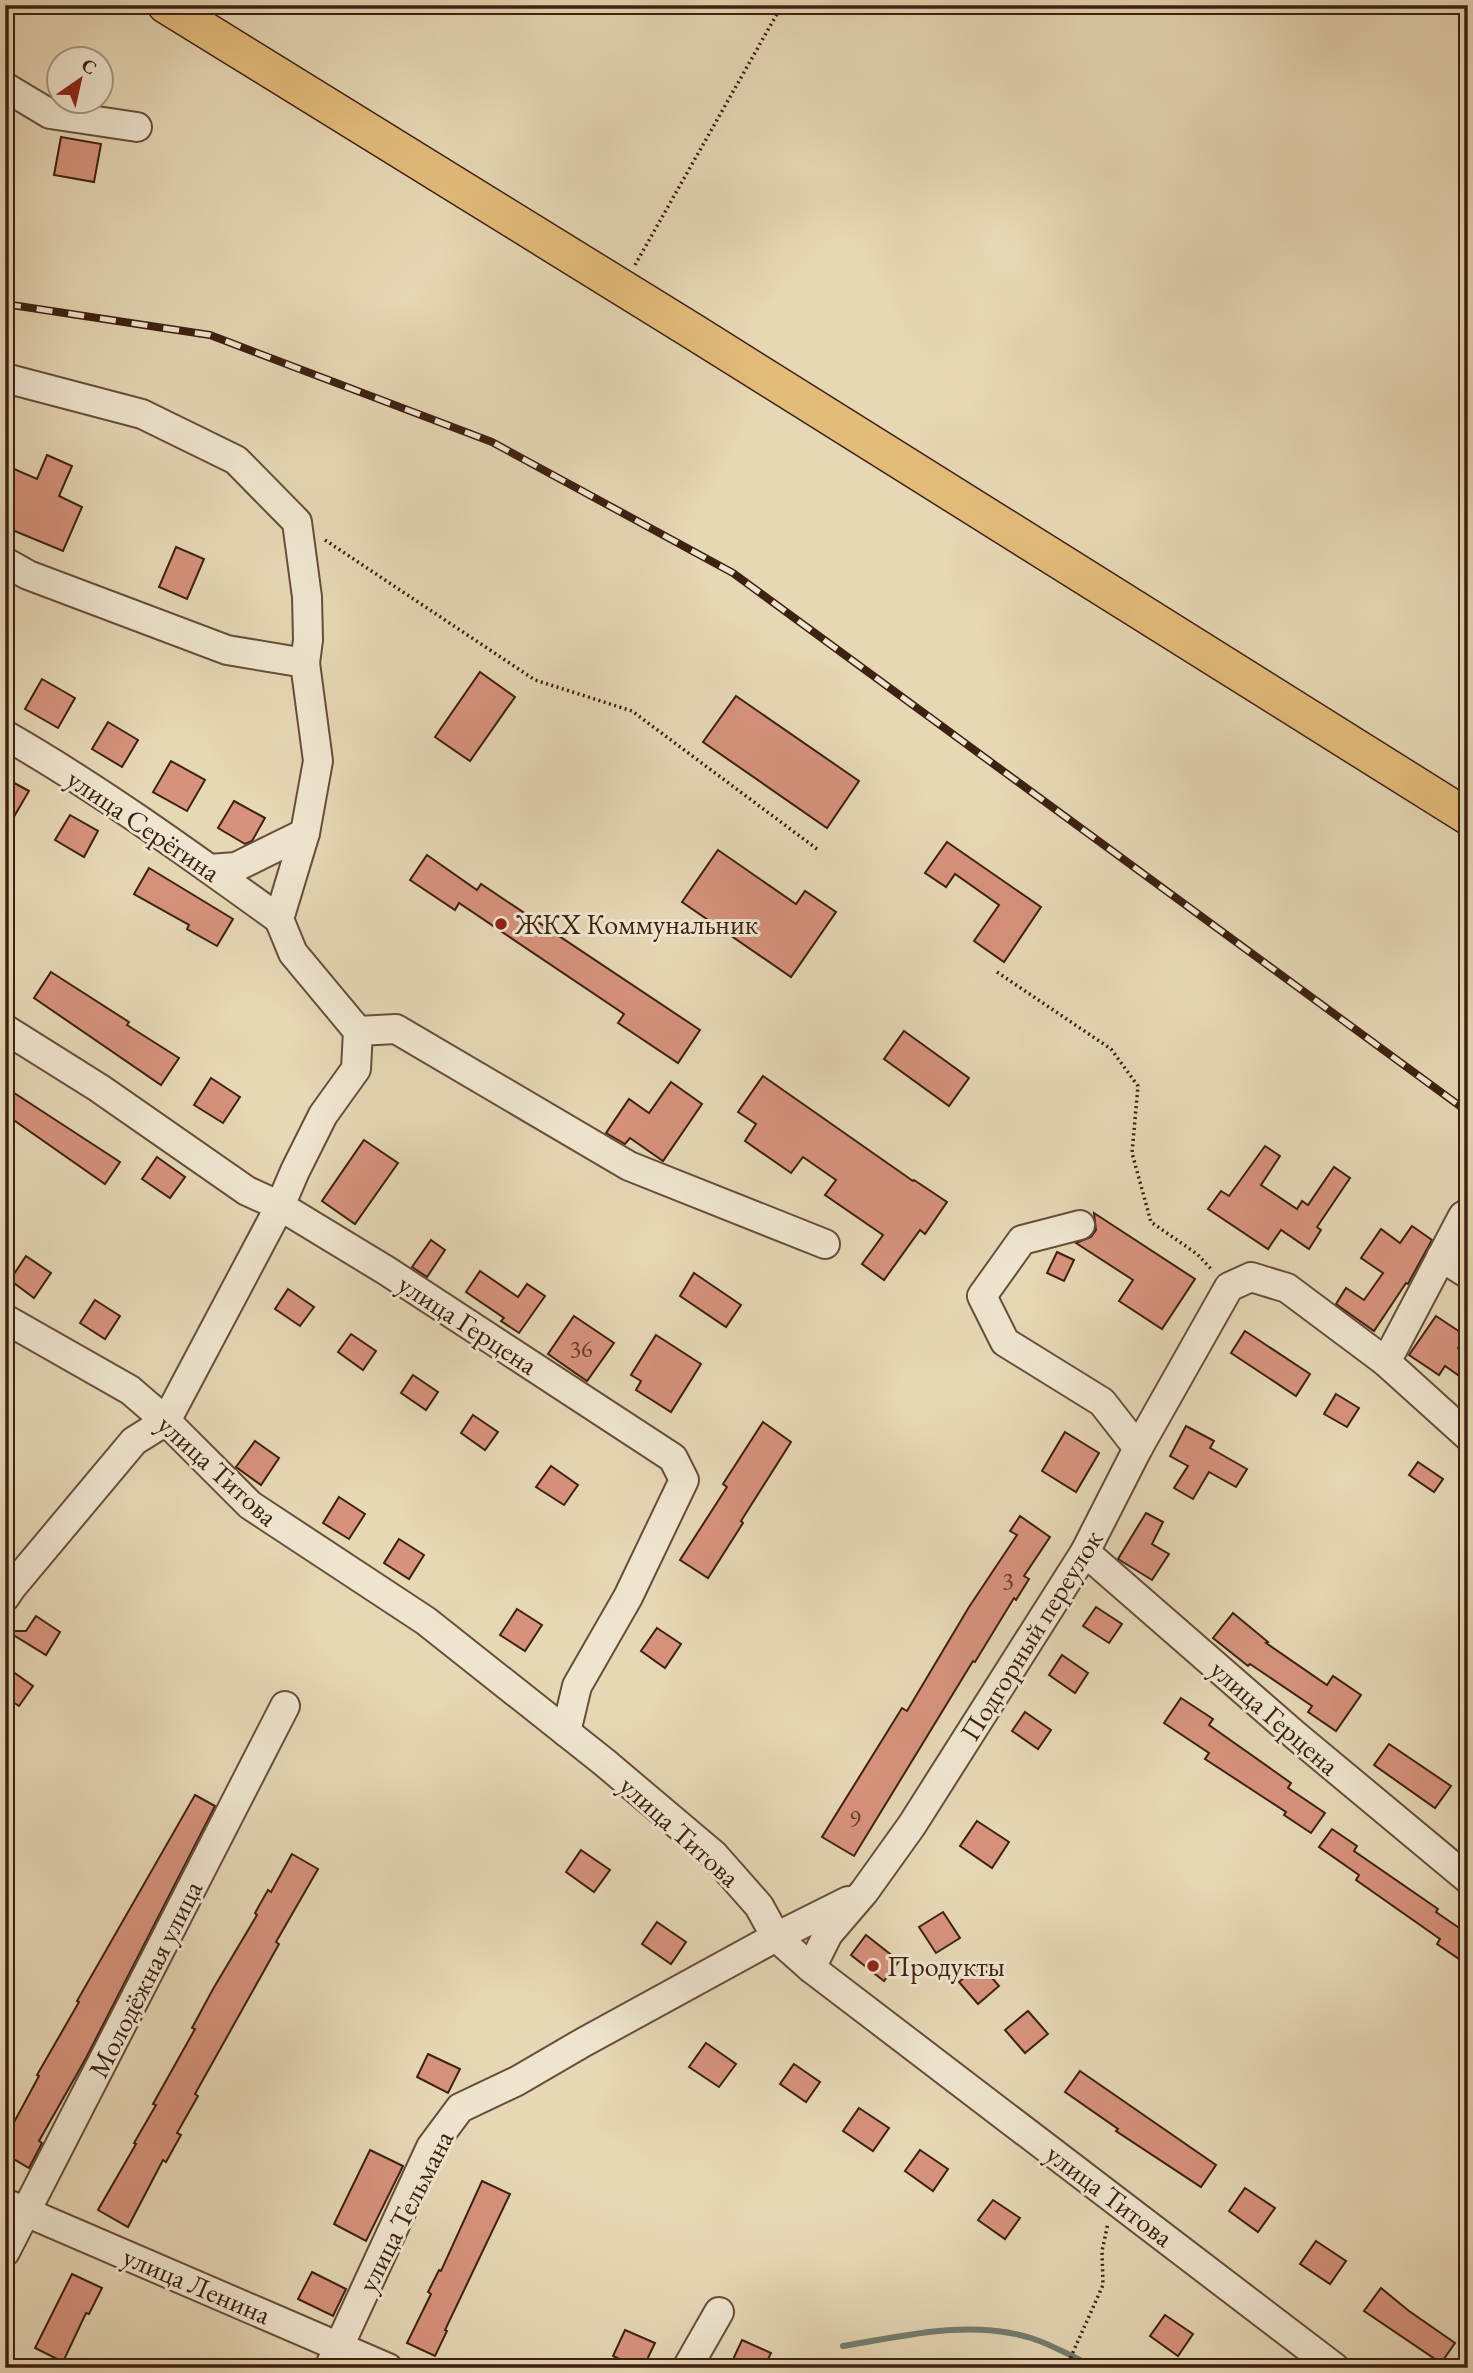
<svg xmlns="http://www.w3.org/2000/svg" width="1473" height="2373" font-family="'EB Garamond',serif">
<rect width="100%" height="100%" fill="#e6d7b5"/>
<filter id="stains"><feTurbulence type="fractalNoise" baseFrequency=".00286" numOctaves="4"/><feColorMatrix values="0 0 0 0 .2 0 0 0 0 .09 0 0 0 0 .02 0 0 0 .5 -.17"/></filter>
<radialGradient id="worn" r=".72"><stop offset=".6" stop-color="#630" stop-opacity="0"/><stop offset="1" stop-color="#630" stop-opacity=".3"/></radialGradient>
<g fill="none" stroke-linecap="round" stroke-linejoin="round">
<path stroke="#727d6f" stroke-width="6" d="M843,2346C904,2336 970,2319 1031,2338C1053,2345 1075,2358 1096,2368"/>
</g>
<g fill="#d7927c" stroke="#3d2111" stroke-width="2">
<path d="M61,137L101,144L94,182L54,175Z"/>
<path d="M47,455L72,466L59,496L82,507L63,551L5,527V465L37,479Z"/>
<path d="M176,547L204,559L187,599L159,587Z"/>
<path d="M480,672L515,697L470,761L435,737Z"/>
<path d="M42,679L75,698L58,728L25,709Z"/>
<path d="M736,696L859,781L827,828L703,742Z"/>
<path d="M108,722L138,740L122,767L92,749Z"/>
<path d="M171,761L205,780L187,811L153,792Z"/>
<path d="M5,778L29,791L5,832Z"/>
<path d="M234,801L265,818L252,841L245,844L218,828Z"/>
<path d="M70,815L98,831L84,857L55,840Z"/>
<path d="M947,842L1041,907L1004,962L974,941L999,905L955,874L946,887L925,873Z"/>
<path d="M718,850L796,904L805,891L836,912L791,977L682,902Z"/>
<path d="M427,855L477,890L481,884L700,1030L678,1063L618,1023L624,1014L459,903L455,910L410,880Z"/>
<path d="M149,868L233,919L217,946L187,929L189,925L134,894Z"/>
<path d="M51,972L129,1022L127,1025L179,1058L161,1085L34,998Z"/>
<path d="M904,1031L969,1078L949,1106L884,1059Z"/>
<path d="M763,1076L913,1181L914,1180L947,1202L925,1234L920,1230L884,1280L862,1264L883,1235L825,1195L836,1180L803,1157L791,1173L745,1141L756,1124L738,1112Z"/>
<path d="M211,1078L240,1097L223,1123L194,1105Z"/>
<path d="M671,1082L702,1104L663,1161L630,1138L625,1144L606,1133L629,1099L649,1113Z"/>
<path d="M5,1087L120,1162L105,1184L5,1114Z"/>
<path d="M364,1140L398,1163L355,1224L322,1201Z"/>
<path d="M1265,1146L1280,1156L1261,1185L1297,1209L1302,1201L1308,1205L1334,1167L1350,1178L1317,1227L1321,1230L1309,1249L1281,1230L1268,1249L1208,1209L1221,1191L1229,1196Z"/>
<path d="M157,1157L185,1177L170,1198L142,1179Z"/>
<path d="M1094,1213L1195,1279L1162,1329L1119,1301L1133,1280L1076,1243L1091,1237L1096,1230Z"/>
<path d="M1412,1226L1432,1240L1410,1280L1408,1284L1406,1283L1374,1331L1336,1304L1346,1288L1364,1300L1383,1273L1361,1258L1381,1229L1400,1243Z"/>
<path d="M431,1240L445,1250L427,1277L412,1267Z"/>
<path d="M1057,1252L1074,1260L1064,1281L1047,1273Z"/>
<path d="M26,1256L51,1273L34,1298L10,1280Z"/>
<path d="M480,1271L518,1297L527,1284L545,1296L519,1333L501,1321L504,1318L466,1292Z"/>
<path d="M694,1273L741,1305L726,1327L680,1296Z"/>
<path d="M288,1289L314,1307L300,1326L275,1309Z"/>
<path d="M95,1300L120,1316L105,1339L80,1323Z"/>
<path d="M574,1316L614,1343L587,1381L548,1354Z"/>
<path d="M1436,1316L1466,1336L1458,1348L1468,1356V1360L1458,1375L1445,1366L1439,1375L1409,1355Z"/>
<path d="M1245,1331L1310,1374L1296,1396L1231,1353Z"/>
<path d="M351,1334L376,1351L363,1370L338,1352Z"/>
<path d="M656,1335L701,1364L671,1412L636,1390L641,1381L631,1375Z"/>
<path d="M413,1375L438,1392L426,1410L401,1393Z"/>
<path d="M1336,1394L1359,1408L1347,1427L1324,1414Z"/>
<path d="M473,1415L498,1432L485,1450L461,1433Z"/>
<path d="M763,1422L791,1442L741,1521L743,1523L708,1578L680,1560L727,1487L723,1484Z"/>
<path d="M1186,1426L1214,1441L1210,1448L1247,1469L1236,1487L1209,1472L1193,1499L1174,1488L1188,1466L1170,1456Z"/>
<path d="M1065,1432L1099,1453L1076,1492L1042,1471Z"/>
<path d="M255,1441L279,1458L261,1485L236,1467Z"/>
<path d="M1418,1462L1443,1479L1434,1492L1409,1475Z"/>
<path d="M551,1466L578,1485L564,1505L536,1487Z"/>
<path d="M339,1497L365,1514L349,1539L323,1523Z"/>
<path d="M1146,1513L1163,1522L1152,1544L1169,1554L1152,1580L1118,1559Z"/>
<path d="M1020,1516L1050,1537L1024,1576L1029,1579L1016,1600L1014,1598L975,1662L973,1661L854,1856L822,1837L902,1708L907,1711L969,1607L1017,1535L1010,1531Z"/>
<path d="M399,1539L424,1555L409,1579L384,1563Z"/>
<path d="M1096,1607L1122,1624L1109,1643L1083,1626Z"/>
<path d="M517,1609L542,1625L525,1651L500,1635Z"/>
<path d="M1233,1613L1268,1642L1266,1643L1327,1685L1333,1676L1361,1695L1336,1731L1308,1712L1312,1706L1250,1664L1248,1666L1213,1638Z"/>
<path d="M36,1616L60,1632L46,1655L7,1631H26Z"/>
<path d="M657,1628L681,1644L665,1668L641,1651Z"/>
<path d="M1062,1655L1088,1673L1075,1693L1049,1675Z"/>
<path d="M5,1666L33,1686L19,1706L5,1697Z"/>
<path d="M1181,1698L1213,1719L1209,1725L1291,1783L1288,1788L1325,1813L1311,1833L1284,1815L1286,1812L1205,1759L1209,1753L1164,1723Z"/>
<path d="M1025,1712L1051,1730L1038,1749L1012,1731Z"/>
<path d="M1389,1744L1451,1786L1435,1808L1374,1765Z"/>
<path d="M195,1795L215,1806L86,2058L39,2141L42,2143L29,2168L5,2154V2139L39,2076L37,2075L79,2002L77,2001Z"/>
<path d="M977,1821L1009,1842L992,1868L960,1846Z"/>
<path d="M1332,1829L1357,1846L1354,1851L1438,1909L1436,1912L1468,1934V1965L1437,1944L1440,1939L1356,1880L1359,1875L1319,1847Z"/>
<path d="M581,1850L610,1870L594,1892L566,1872Z"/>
<path d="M292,1854L318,1869L276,1942L279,1944L195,2094L198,2096L177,2133L181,2135L166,2162L163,2160L128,2227L98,2210L136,2144L134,2143L156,2105L153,2104L195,2029L192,2028L213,1989L257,1915L255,1913L268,1890L271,1892Z"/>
<path d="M943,1912L960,1938L936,1953L919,1927Z"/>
<path d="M657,1922L686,1942L671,1964L642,1944Z"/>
<path d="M866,1935L899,1961L884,1981L851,1955Z"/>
<path d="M980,1964L999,1986L978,2004L959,1982Z"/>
<path d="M1028,2011L1048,2034L1025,2053L1005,2030Z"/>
<path d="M706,2043L736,2064L719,2087L689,2067Z"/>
<path d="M428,2054L460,2069L448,2093L417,2077Z"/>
<path d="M794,2064L820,2082L806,2102L780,2084Z"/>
<path d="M1080,2071L1216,2165L1201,2187L1116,2131L1118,2129L1065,2092Z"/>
<path d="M859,2108L889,2128L873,2151L843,2131Z"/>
<path d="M370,2150L403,2166L366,2241L334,2224Z"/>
<path d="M920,2150L948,2169L933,2191L905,2171Z"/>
<path d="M482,2181L510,2194L445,2330L447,2331L435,2356L407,2343L431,2294L428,2292L439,2270L441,2271Z"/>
<path d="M1245,2188L1275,2208L1258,2232L1229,2211Z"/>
<path d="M993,2200L1020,2218L1005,2239L978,2220Z"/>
<path d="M1316,2241L1346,2261L1330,2284L1300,2264Z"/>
<path d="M312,2272L346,2289L333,2316L298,2299Z"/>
<path d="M72,2274L102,2288L89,2314L86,2313L63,2362L35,2348Z"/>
<path d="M1381,2288L1409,2311L1455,2343L1441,2363L1364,2311Z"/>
<path d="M1165,2315L1193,2334L1178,2356L1150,2336Z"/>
<path d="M625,2330L655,2343L643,2368H638L613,2356Z"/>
<path d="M742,2340L771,2353L764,2368H729Z"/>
</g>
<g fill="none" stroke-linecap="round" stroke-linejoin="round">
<g stroke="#674e3a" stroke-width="32">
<g id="minor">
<path d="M5,87L50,114L137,127"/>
<path d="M5,378L142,414L236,460L297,522L307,597L308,640L305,663"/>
<path d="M5,562L28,575L227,650L305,663L318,761L305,833L279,919L293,953L358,1031L356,1069L323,1115L295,1171L280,1206L166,1421L134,1441L11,1588L5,1597"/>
<path d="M5,735C101,790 190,855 279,919"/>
<path d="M210,869L236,867L305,833"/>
<path d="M5,1029L99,1088L247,1191L280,1206L387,1271L673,1458L684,1480L628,1597L577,1686L566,1732"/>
<path d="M358,1031L396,1029L629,1166L825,1244"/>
<path d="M1080,1225L1022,1240L982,1296L1005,1342L1102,1402L1138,1448"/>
<path d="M1441,1257L1468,1274"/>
<path d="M5,1319L130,1390L166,1421L250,1505L426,1621L604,1762L714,1855L759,1906L776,1937L811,1968L1335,2368"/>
<path d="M1386,1362L1463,1216L1468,1213"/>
<path d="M1085,1552L1295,1735L1468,1879"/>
<path d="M811,1968L828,1934L864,1892L912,1825L1085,1552L1138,1448L1229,1287L1251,1277L1287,1288L1386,1362L1468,1436"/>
<path d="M5,2203L388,2368"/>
<path d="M5,2252L285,1706"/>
<path d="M329,2368L431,2147L460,2108L517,2081L584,2042L776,1937L848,1901"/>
<path d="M687,2368L719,2312"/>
</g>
</g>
<g stroke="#3d2111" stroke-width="38">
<path id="major" d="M165,5L694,332L1468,817"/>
</g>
<g stroke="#3d2111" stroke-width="3.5" stroke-dasharray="2 3.5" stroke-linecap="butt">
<path d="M635,265L782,5"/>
<path d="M325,540L535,680L632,711L817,849"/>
<path d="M997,972L1111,1049L1138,1086L1132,1153L1151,1222L1197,1254L1213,1271"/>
<path d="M1066,2368L1103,2285L1102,2251L1108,2223"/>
</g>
<use href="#minor" stroke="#efe5cf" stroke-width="28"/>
<use href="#major" stroke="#e3bc7a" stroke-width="35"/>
<g stroke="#3d2111" stroke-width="8">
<path id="rail" d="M5,304L210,335L492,442L733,573L1468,1112"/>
</g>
<use href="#rail" stroke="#efe5cf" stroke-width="5" stroke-dasharray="16" stroke-linecap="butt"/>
</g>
<g fill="#8f2418" stroke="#efe5cf" stroke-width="2.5">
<circle cx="501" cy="924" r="7"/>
<circle cx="873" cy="1966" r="7"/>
</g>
<g text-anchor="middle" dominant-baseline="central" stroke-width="6" stroke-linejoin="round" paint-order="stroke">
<g font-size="24" fill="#643d2c">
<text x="581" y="1348">36</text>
<text x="1008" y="1580">3</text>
<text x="855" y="1818">9</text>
</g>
<g font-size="28" fill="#3d2111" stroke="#efe5cf">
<text transform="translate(144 825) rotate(34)">улица Серёгина</text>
<text transform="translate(468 1324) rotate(33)">улица Герцена</text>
<text transform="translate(218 1470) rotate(42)">улица Титова</text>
<text transform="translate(1031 1635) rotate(-58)">Подгорный переулок</text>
<text transform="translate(1275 1717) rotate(41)">улица Герцена</text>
<text transform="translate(680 1831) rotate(42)">улица Титова</text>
<text transform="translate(145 1979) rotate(-63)">Молодёжная улица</text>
<text transform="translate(1110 2195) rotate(37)">улица Титова</text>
<text transform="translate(405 2211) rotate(-63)">улица Тельмана</text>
<text transform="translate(197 2285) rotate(23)">улица Ленина</text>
</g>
<g font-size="28" fill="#3d2111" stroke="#efe5cf" text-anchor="start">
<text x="515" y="924">ЖКХ Коммунальник</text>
<text x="887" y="1966">Продукты</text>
</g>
</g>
<rect width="1473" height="2373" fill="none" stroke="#e6d7b5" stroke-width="28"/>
<rect x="7" y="7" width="1459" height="2359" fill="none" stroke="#3d2111" stroke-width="3.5"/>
<rect x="14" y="14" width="1445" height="2345" fill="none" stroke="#3d2111" stroke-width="2"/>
<g transform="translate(80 80) rotate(34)"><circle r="33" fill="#efe5cf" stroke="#a89783" stroke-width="2"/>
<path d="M0-5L12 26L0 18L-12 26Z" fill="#8f2418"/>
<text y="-10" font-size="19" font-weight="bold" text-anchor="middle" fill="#3d2111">С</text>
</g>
<rect width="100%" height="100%" filter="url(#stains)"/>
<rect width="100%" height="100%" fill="url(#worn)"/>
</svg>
